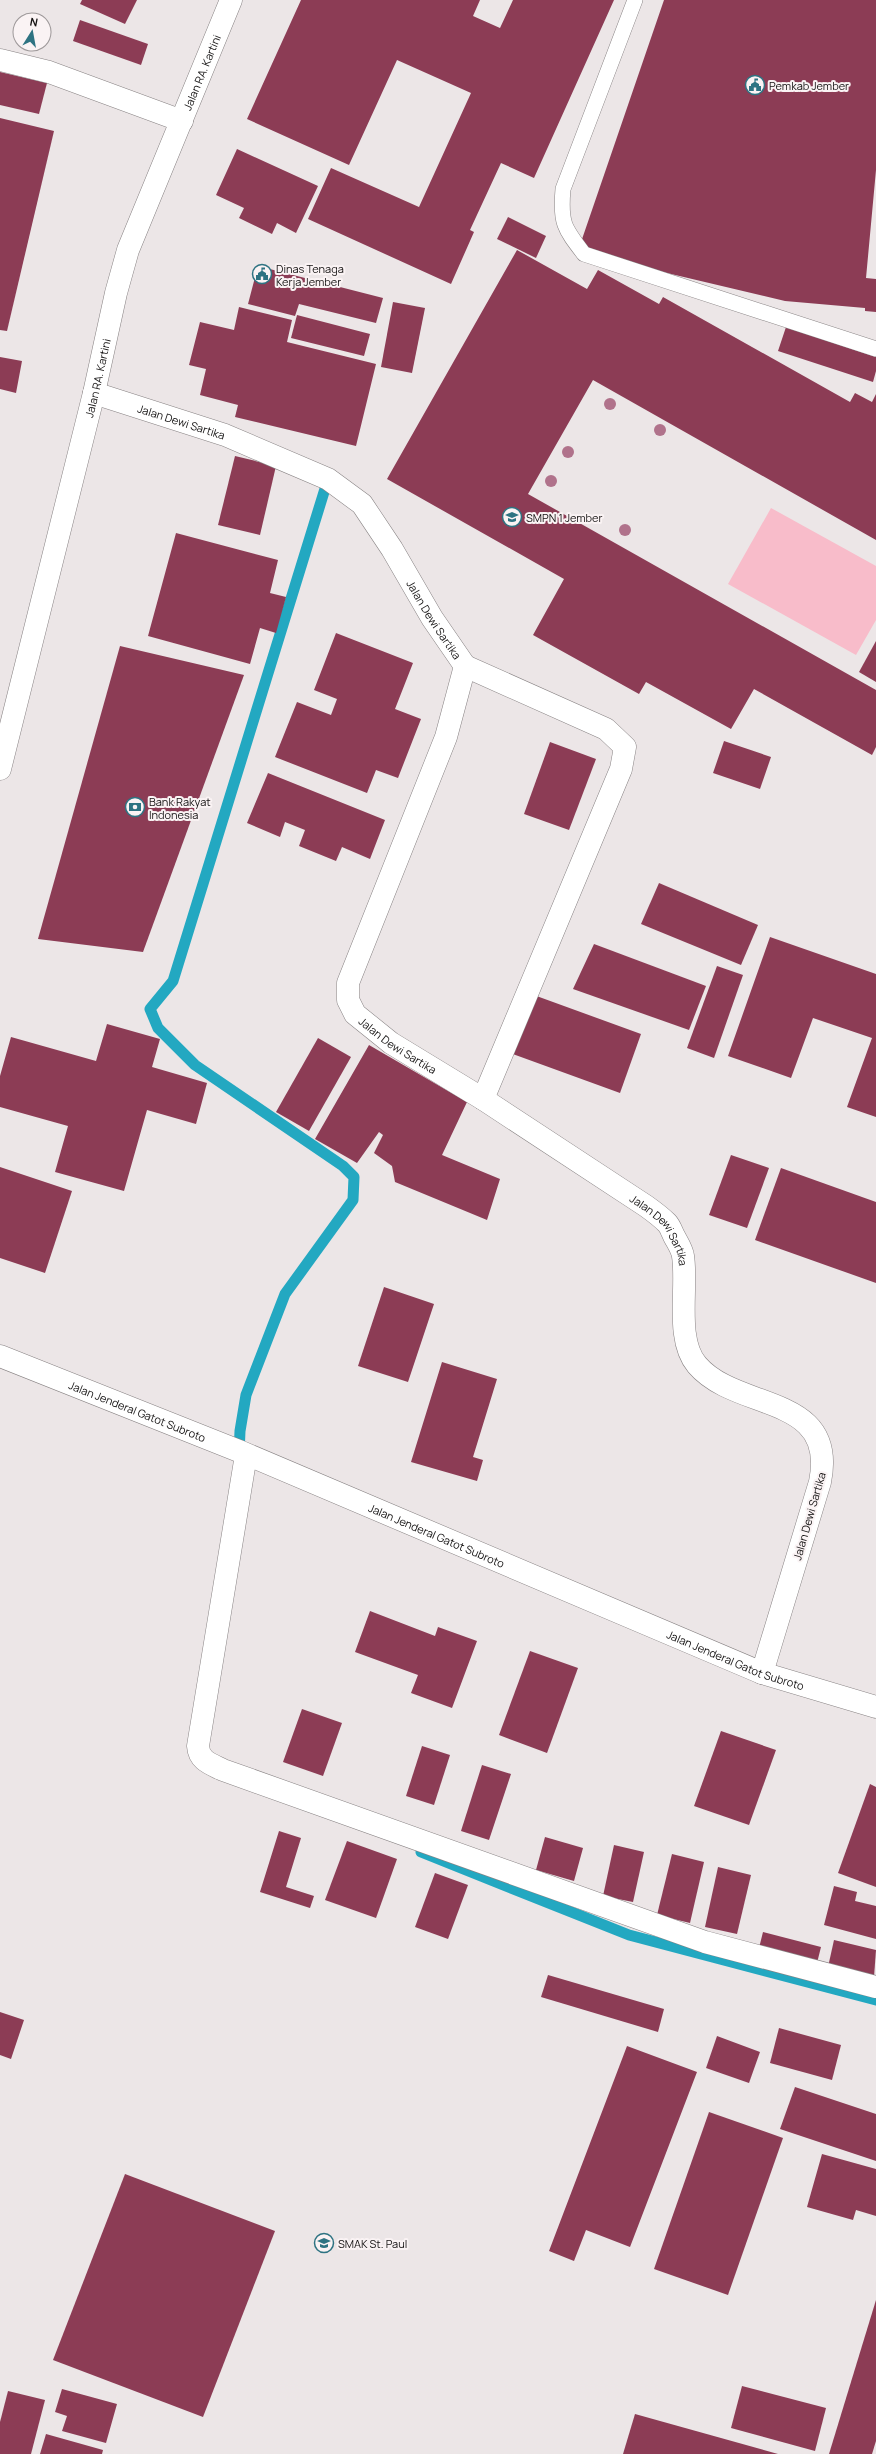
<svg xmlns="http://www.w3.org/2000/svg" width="876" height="2454" font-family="Manrope,sans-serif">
<rect width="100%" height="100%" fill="#ece6e7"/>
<path fill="#f8bcca" d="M771,508L876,566V620L856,655L728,584Z"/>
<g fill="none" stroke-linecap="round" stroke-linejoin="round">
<g stroke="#23a8c1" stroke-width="11">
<path d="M239,1454L240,1431L246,1395L285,1294L353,1200L354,1177L343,1166L195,1065L158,1028L150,1009L173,981L328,479"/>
<path d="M421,1852L629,1935L876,2000"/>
</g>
</g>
<g fill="#8c3c55">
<path d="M82,0H137L125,24L80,4Z"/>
<path d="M301,0H480L473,16L500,28L513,0H614L534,178L501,163L470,230L474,232L451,284L308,219L331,168L419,207L471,93L397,60L349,165L247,119Z"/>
<path d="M664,0H876V170L866,278L876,279V312L865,311V308L785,301L650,269L580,245Z"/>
<path d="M80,20L148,44L141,65L73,41Z"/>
<path d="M0,72L47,83L39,114L0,105Z"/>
<path d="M0,118L54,131L7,331L0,330Z"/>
<path d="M237,149L318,186L296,233L277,223L272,234L239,218L244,208L216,195Z"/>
<path d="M508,217L546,236L536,258L497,239Z"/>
<path d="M517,250L587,289L598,270L659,304L663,297L850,402L855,393L872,402L876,394V540L593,380L528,494L876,690V747L872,755L754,689L731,729L646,682L639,694L533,635L564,579L387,479Z"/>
<path d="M258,266L383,298L376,323L299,304L295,316L248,304Z"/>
<path d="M393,302L425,308L412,373L381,367Z"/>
<path d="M239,307L292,320L287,342L376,364L356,446L235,417L238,405L200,395L206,369L189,365L200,322L234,330Z"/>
<path d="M297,315L370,334L364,356L291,338Z"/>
<path d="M786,327L876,357V371L873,382L778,351Z"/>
<path d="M0,357L22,361L16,393L0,389Z"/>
<path d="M235,456L276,466L260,535L218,525Z"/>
<path d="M176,533L278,560L270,593L286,597L276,633L260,628L250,664L148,636Z"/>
<path d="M336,633L413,663L395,709L421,719L398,778L376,770L367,793L275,757L297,702L331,715L337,699L314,690Z"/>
<path d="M876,641V682L859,672Z"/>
<path d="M120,646L244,675L143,952L38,939Z"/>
<path d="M724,741L771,757L760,789L713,773Z"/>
<path d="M550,742L596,759L569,830L524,814Z"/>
<path d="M268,773L385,820L370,859L342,847L336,861L299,846L305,830L285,822L280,837L247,823Z"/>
<path d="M659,883L758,925L741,965L641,924Z"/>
<path d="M770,937L876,974V1117L847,1107L872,1038L813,1018L791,1078L728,1056Z"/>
<path d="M594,944L706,986L689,1030L573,989Z"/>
<path d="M717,966L743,975L714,1058L687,1048Z"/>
<path d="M531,994L641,1034L620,1093L510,1053Z"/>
<path d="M107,1024L160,1039L152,1067L207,1083L196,1124L147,1110L124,1191L55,1172L68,1126L0,1107V1076L11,1037L96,1061Z"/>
<path d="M318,1038L351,1057L309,1131L276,1112Z"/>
<path d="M369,1045L467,1102L442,1155L500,1179L487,1220L395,1182L392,1166L374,1153L383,1135L379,1132L357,1163L315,1139Z"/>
<path d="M731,1155L769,1168L747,1228L709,1215Z"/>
<path d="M0,1167L72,1191L45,1273L0,1258Z"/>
<path d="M781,1168L876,1202V1283L755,1240Z"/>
<path d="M384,1287L434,1304L408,1382L358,1366Z"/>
<path d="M442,1362L497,1379L473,1457L483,1460L477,1481L411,1462Z"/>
<path d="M370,1611L435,1636L438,1627L477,1641L452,1708L411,1693L418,1675L355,1652Z"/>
<path d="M530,1651L578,1668L547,1753L499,1735Z"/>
<path d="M302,1709L342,1723L323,1776L283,1762Z"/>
<path d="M721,1731L776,1750L749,1825L694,1806Z"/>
<path d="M422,1746L450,1755L434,1805L406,1796Z"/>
<path d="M482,1765L511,1774L489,1840L461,1831Z"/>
<path d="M870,1784L876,1787V1887L838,1873Z"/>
<path d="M279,1831L301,1838L286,1887L314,1896L310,1908L260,1892Z"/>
<path d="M545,1837L583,1848L574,1881L536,1870Z"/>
<path d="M347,1841L397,1859L376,1918L325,1900Z"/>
<path d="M614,1845L644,1852L633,1902L603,1896Z"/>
<path d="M672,1854L704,1862L690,1923L657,1915Z"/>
<path d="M718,1867L751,1875L737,1934L705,1927Z"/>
<path d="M435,1873L468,1885L448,1939L415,1927Z"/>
<path d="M834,1886L857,1892L855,1901L876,1906V1939L824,1925Z"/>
<path d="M763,1932L821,1947L816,1967L758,1952Z"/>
<path d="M834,1940L876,1950L874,1977L828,1967Z"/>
<path d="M548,1975L664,2009L658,2032L541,1997Z"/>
<path d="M0,2012L24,2020L11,2059L0,2055Z"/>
<path d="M779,2028L841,2045L832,2080L770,2063Z"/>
<path d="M717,2036L760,2052L749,2083L706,2068Z"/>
<path d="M627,2046L697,2072L630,2247L586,2230L574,2261L549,2251Z"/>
<path d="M795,2087L876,2114V2161L780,2129Z"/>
<path d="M709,2112L783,2138L728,2295L654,2269Z"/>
<path d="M822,2154L876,2169V2216L856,2210L853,2220L807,2207Z"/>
<path d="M125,2174L275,2231L203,2417L53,2360Z"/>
<path d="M876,2300V2441L872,2454H829Z"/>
<path d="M742,2386L826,2408L815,2451L731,2428Z"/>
<path d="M62,2389L117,2404L106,2443L62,2431L67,2416L55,2412Z"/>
<path d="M8,2391L45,2400L31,2454H0V2422Z"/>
<path d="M635,2414L778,2454H623Z"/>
<path d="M46,2434L103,2450L102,2454H40Z"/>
</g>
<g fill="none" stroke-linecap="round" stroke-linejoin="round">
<g stroke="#888384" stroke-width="16">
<path id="service" d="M635,0L563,189C560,223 564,228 584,254L876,349"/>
</g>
<g stroke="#888384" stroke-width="23">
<g id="minor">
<path d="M0,60L49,72L182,121"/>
<path id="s1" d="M94,393L225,435L328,479L362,504L392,549L432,618L465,666L446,737L348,983V1000L355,1014L391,1043L483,1099L646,1206C653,1211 661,1217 667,1223C670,1226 672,1232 674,1236C677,1242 682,1249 683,1256C688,1288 675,1339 697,1365C737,1412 838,1393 820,1482L762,1673"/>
<path d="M465,666L606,729L625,747L621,769L483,1099"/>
<path id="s2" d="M0,769L94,393L116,293L128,250L231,0"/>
<path id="s3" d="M0,1356L239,1451L762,1673L876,1707"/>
<path d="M246,1455L198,1746C199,1761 211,1764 223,1770L705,1942L876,1987"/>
</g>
</g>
<use href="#service" stroke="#fff" stroke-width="15"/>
<use href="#minor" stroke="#fff" stroke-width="22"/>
</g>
<g fill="#b0728b">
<circle cx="610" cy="404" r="6"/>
<circle cx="660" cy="430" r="6"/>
<circle cx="568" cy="452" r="6"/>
<circle cx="551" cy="481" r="6"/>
<circle cx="625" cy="530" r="6"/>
</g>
<defs>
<g id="civic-ring" transform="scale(1)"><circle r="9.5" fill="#faf3f4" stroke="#2e7382" stroke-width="1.5"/><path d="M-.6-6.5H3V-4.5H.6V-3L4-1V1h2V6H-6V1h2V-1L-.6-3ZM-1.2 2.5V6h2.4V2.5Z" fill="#2e7382"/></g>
<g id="school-ring" transform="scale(1)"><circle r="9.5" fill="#faf3f4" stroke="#2e7382" stroke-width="1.5"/><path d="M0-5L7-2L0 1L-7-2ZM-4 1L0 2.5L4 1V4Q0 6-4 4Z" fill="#2e7382"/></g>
<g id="bank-ring" transform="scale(1)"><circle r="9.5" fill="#faf3f4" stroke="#2e7382" stroke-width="1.5"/><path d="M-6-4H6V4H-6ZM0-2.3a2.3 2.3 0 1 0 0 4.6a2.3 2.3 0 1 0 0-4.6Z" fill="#2e7382"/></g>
</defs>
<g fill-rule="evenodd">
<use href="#civic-ring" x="755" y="85"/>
<use href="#civic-ring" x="262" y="274"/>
<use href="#school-ring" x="512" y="517"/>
<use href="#bank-ring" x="135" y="807"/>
<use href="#school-ring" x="324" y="2243"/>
</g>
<g text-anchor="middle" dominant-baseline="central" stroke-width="4" stroke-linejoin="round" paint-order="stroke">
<g font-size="11" fill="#151313" stroke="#faf3f4">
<text stroke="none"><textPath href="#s2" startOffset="727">Jalan RA. Kartini</textPath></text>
<text stroke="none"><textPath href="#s2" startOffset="403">Jalan RA. Kartini</textPath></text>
<text stroke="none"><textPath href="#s1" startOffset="92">Jalan Dewi Sartika</textPath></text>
<text stroke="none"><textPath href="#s1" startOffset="428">Jalan Dewi Sartika</textPath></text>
<text stroke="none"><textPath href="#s1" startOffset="908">Jalan Dewi Sartika</textPath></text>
<text stroke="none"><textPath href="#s1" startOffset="1232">Jalan Dewi Sartika</textPath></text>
<text stroke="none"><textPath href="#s3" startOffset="148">Jalan Jenderal Gatot Subroto</textPath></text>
<text transform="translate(809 1516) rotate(-74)">Jalan Dewi Sartika</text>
<text stroke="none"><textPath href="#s3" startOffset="472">Jalan Jenderal Gatot Subroto</textPath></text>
<text stroke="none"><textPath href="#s3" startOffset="796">Jalan Jenderal Gatot Subroto</textPath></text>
</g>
<g font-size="11" fill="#151313" stroke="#faf3f4" text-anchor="start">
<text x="769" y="85">Pemkab Jember</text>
<text x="276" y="268">Dinas Tenaga<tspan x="276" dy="13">Kerja Jember</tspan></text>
<text x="526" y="517">SMPN 1 Jember</text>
<text x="149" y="801">Bank Rakyat<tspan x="149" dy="13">Indonesia</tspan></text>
<text x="338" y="2243">SMAK St. Paul</text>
</g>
</g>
<g transform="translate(32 32) rotate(11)"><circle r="19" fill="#faf3f4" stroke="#9e999a"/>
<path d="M0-3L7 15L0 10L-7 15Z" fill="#2e7382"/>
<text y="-6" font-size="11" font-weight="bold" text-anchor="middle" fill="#151313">N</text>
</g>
</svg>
